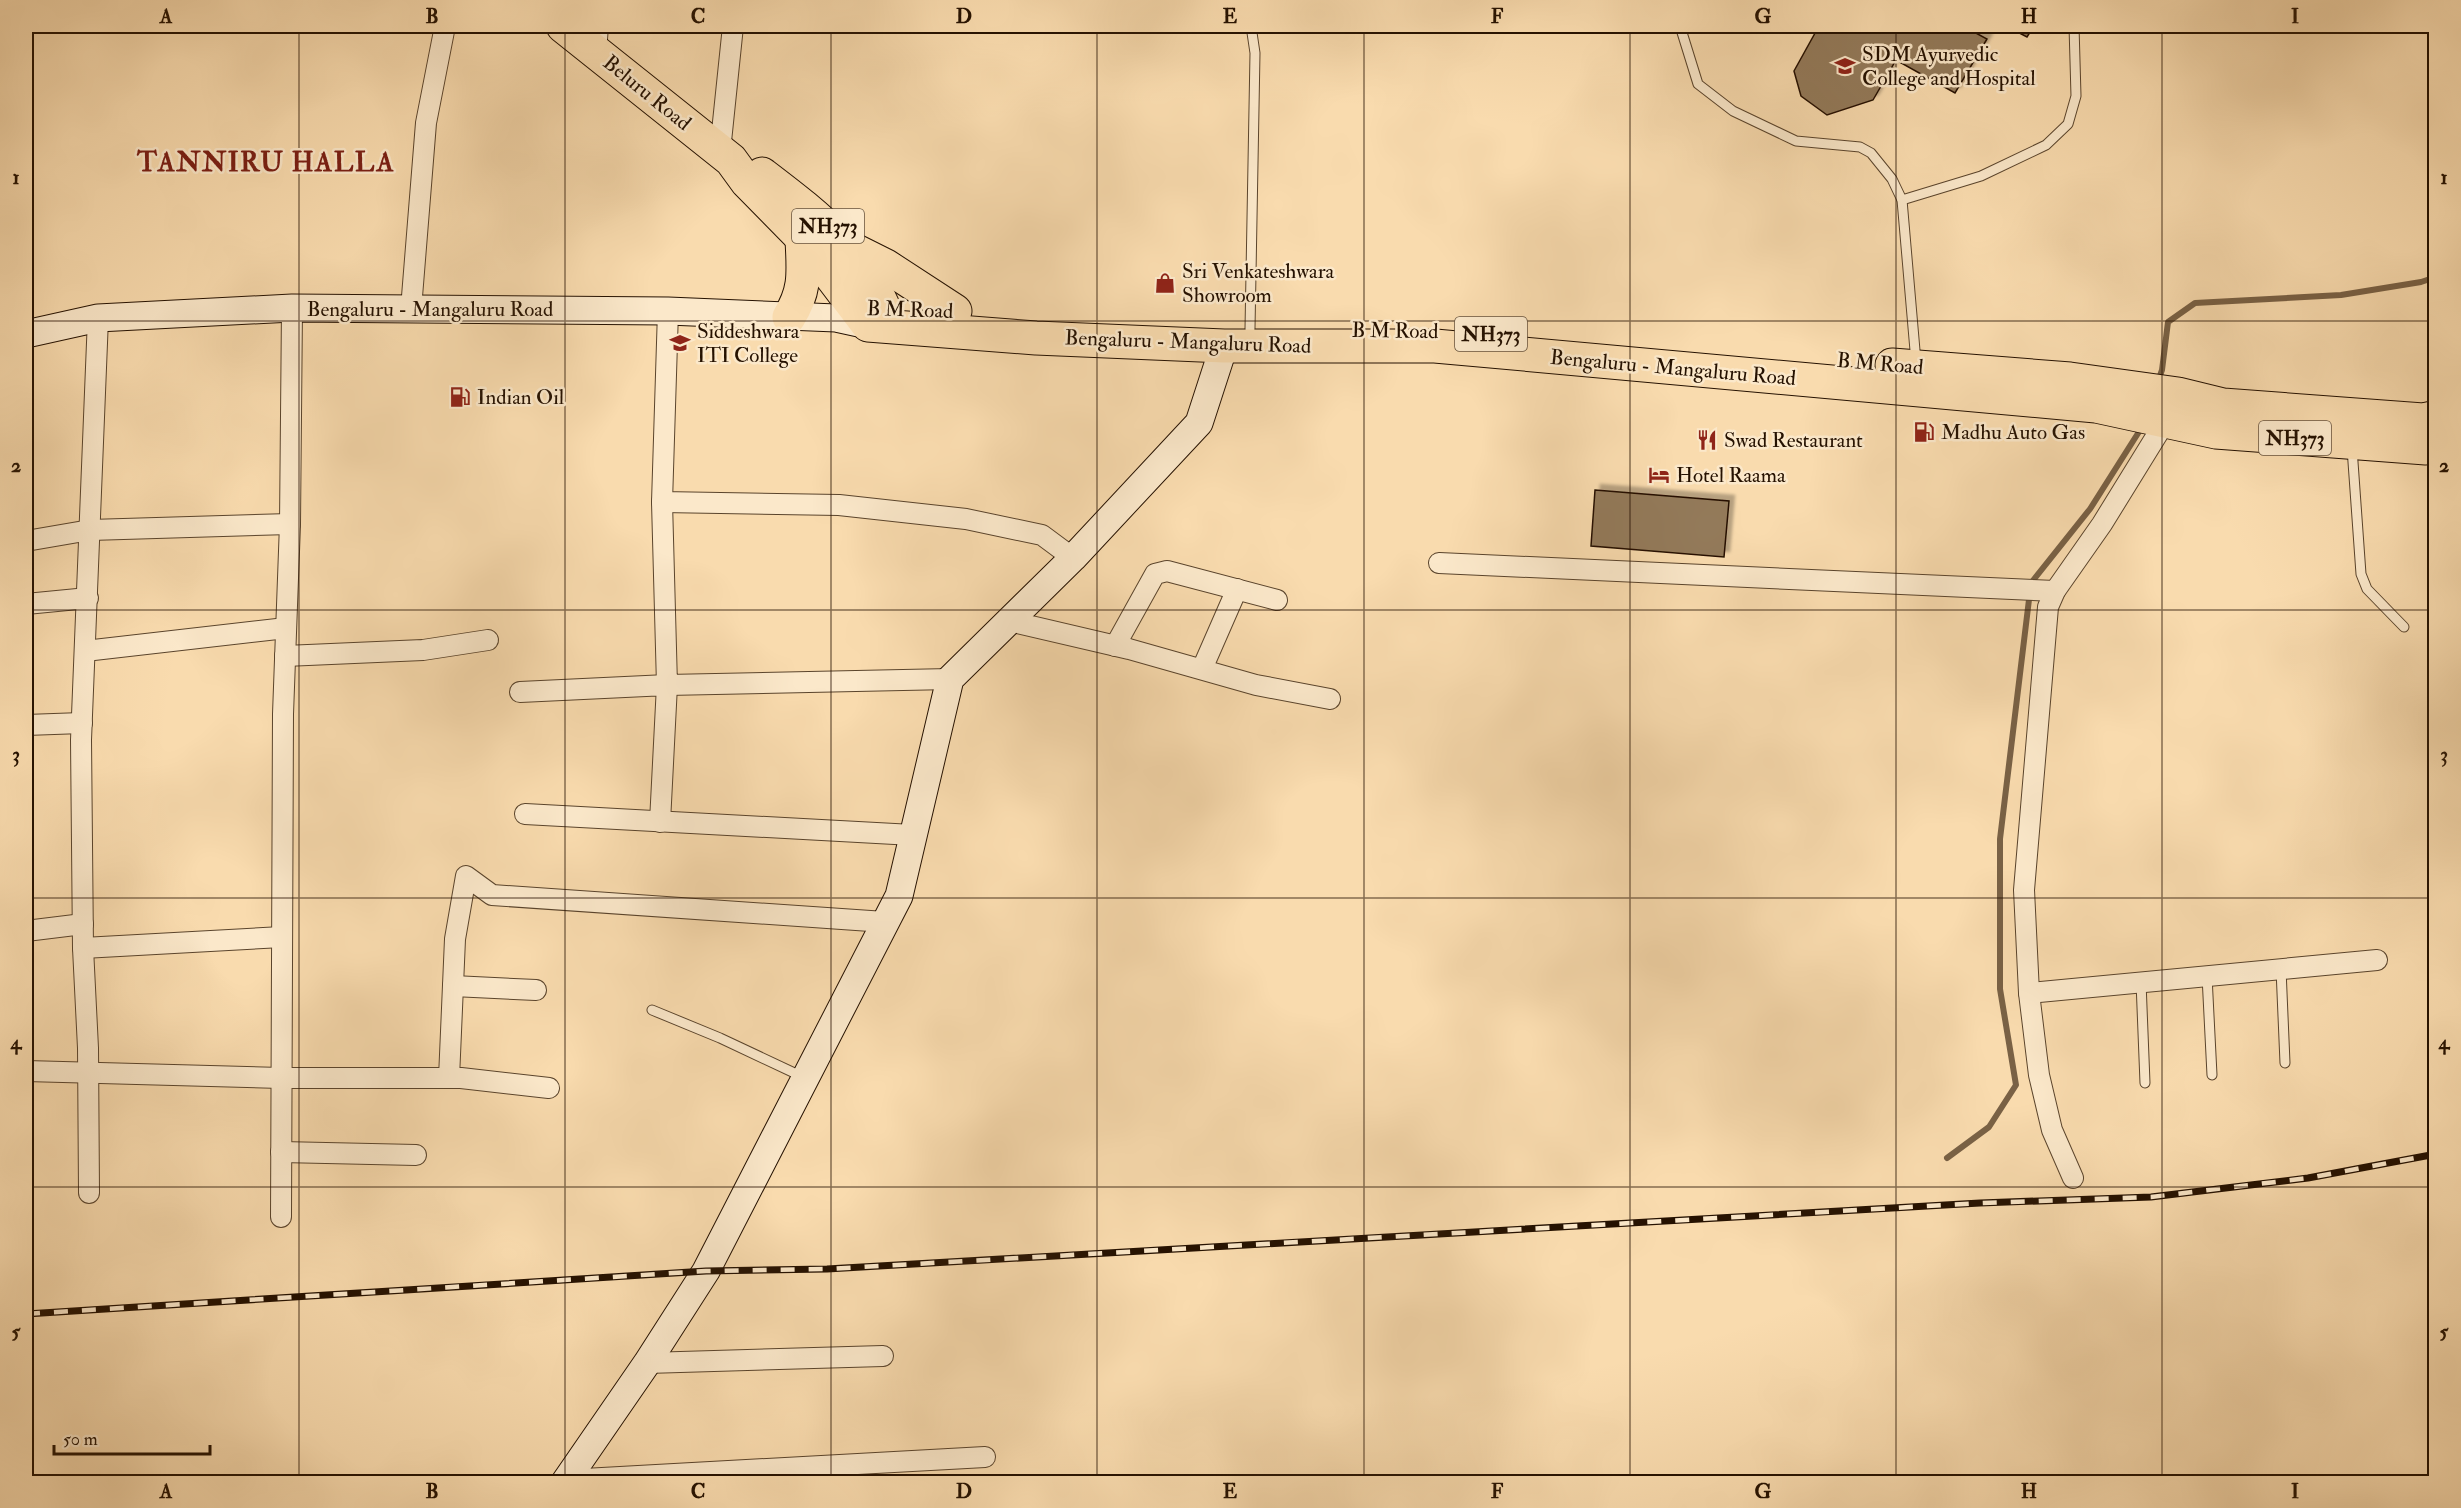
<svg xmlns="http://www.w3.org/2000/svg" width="2461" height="1508" font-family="'IM FELL Double Pica',serif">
<defs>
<filter id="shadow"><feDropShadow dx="5.5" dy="-5.5" stdDeviation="1.5" flood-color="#0004"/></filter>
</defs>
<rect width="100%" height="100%" fill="#f9dbae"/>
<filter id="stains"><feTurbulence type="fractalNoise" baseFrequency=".00333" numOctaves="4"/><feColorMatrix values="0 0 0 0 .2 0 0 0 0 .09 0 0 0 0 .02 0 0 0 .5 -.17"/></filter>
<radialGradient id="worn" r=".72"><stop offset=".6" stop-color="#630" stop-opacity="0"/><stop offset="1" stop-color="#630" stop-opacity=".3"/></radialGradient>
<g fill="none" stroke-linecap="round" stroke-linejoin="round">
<g stroke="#796145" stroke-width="6">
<path d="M2158,381L2162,370L2168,322L2195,303L2341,295L2421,282L2436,277"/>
<path d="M1947,1158L1989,1127L2016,1085L2000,989V839L2031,583L2090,509L2142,427"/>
</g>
</g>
<g fill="#937a5a" stroke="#251100" stroke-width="1.5" filter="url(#shadow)">
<path d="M1819,26H1963L1987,39L1955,93L1896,60L1873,100L1827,115L1801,96L1794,71Z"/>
<path d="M2006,26H2034L2027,37Z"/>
<path d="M1595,490L1729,501L1724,557L1591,546Z"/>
</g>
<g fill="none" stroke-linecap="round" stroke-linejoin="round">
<g stroke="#5a442c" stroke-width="11">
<g id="lane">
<path d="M1680,26L1698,84L1733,111L1796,141L1860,147L1871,153L1892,179L1902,200L1916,362"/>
<path d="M1902,200L1981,176L2046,145L2068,124L2076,96L2074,26"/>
<path d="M1250,329L1255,53L1251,26"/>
<path d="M2352,448L2361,574L2367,589L2404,627"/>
<path d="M2281,969L2285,1063"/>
<path d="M2207,976L2212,1075"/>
<path d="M2141,982L2145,1083"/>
<path d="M652,1010L720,1038L803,1077"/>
</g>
</g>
<g stroke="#5a442c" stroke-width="22">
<g id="street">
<path d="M596,52L598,26"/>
<path d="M720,151L733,26"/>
<path d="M411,309L426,123L445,26"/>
<path d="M668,311L662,502L839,505L966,519L1042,535L1073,558"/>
<path d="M662,502L667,685L950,679"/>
<path d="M26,541L90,530L290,524"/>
<path d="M1439,563L2055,591"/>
<path d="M26,604L88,598"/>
<path d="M1009,621L1129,649L1256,685L1330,699"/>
<path d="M1115,646L1155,574L1167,571L1277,600"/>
<path d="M85,651L286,628"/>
<path d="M285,656L423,650L488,640"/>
<path d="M1202,669L1237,589"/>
<path d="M520,692L667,685L660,822"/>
<path d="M26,725L82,723"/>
<path d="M525,814L913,835"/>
<path d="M26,931L83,924"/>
<path d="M83,948L282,937"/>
<path d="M453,986L536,990"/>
<path d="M2029,993L2377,960"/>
<path d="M26,1071L281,1078H461L549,1088"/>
<path d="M449,1078L455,939L466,876L492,895L885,922"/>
<path d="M281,1152L416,1155"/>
<path d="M2073,1178L2052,1130L2039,1075L2029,993L2024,890L2048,607L2055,591L2102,524L2165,422"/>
<path d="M89,1193L88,1048L83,948L81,740L98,318"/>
<path d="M281,1217L283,714L290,524L292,308"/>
<path d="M647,1363L883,1356"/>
<path d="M566,1480L985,1457"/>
</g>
</g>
<g stroke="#251100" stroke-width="29">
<g id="secondary">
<path d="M26,334L98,318L292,308L668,311L836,318L868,325"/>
<path d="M565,1482L647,1363L706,1271L899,896L950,679L1073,558L1199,423L1224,346"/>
</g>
</g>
<g stroke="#251100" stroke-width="35">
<g id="highway">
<path d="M563,26L731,160L747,182L802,238L868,325L1036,338L1224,346H1435L2096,406L2216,432L2426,448L2436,445"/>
<path d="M762,174C821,219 865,252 891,326"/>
<path d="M850,248L886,266L955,311"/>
<path d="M789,317C807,289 803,269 802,238"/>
<path d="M1892,365L2070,379L2178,394L2223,405L2423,420L2436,417"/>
</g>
</g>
<use href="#lane" stroke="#fbe8ca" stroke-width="9"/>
<use href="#street" stroke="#fbe8ca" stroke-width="20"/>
<use href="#secondary" stroke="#fbe8ca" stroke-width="27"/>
<use href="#highway" stroke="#f9dbae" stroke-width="33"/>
<g stroke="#251100" stroke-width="7">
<path id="rail" d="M26,1314L706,1271L827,1269L1980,1203L2151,1197L2308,1178L2436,1154"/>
</g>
<use href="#rail" stroke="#fbe8ca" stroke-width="4.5" stroke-dasharray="14" stroke-linecap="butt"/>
</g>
<path fill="none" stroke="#251100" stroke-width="1.5" stroke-opacity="0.55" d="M299,26V1482M565,26V1482M831,26V1482M1097,26V1482M1364,26V1482M1630,26V1482M1896,26V1482M2162,26V1482M26,321H2436M26,610H2436M26,898H2436M26,1187H2436"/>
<defs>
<g id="university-bare" transform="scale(1.62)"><path d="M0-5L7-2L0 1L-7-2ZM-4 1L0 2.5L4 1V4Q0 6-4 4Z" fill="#8f2418" stroke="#fbe8ca" stroke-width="2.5" paint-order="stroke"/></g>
<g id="shop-bare" transform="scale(1.62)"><path d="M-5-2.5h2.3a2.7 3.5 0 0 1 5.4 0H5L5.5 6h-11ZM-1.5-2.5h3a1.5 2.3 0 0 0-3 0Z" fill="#8f2418" stroke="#fbe8ca" stroke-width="2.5" paint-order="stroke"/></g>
<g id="fuel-bare" transform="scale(1.62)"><path d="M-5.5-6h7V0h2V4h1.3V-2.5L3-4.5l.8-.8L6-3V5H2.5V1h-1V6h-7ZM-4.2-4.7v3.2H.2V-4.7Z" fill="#8f2418" stroke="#fbe8ca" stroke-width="2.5" paint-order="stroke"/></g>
<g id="restaurant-bare" transform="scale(1.62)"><path d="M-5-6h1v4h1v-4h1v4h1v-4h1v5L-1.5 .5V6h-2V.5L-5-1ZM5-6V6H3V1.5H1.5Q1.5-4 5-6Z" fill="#8f2418" stroke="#fbe8ca" stroke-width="2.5" paint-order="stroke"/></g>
<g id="hotel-bare" transform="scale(1.62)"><path d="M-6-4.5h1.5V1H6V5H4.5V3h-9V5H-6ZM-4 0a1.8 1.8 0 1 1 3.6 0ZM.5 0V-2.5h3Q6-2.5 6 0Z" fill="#8f2418" stroke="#fbe8ca" stroke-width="2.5" paint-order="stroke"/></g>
</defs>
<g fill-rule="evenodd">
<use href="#university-bare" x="1845" y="66"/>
<use href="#shop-bare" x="1165" y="283"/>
<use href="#university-bare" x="680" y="343"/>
<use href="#fuel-bare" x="460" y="397"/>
<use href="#fuel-bare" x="1924" y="432"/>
<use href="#restaurant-bare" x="1707" y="440"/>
<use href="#hotel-bare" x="1659" y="475"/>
</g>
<g text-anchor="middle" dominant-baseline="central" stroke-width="5" stroke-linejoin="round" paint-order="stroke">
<g fill="#fbe8ca" stroke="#65523d" stroke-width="1.5">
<rect x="792" y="209" width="72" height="34" rx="4.5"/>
<rect x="1455" y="317" width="72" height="34" rx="4.5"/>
<rect x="2259" y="421" width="72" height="34" rx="4.5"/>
</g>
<g font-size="20" font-weight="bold" fill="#251100">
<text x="828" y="226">NH373</text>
<text x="1491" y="334">NH373</text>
<text x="2295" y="438">NH373</text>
</g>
<g font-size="21" fill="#251100" stroke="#fbe8ca" text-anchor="start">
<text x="1862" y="54">SDM Ayurvedic<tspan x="1862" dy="24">College and Hospital</tspan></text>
<text x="1182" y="271">Sri Venkateshwara<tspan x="1182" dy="24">Showroom</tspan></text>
<text x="697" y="331">Siddeshwara<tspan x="697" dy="24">ITI College</tspan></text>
<text x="477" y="397">Indian Oil</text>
<text x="1941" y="432">Madhu Auto Gas</text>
<text x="1724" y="440">Swad Restaurant</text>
<text x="1676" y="475">Hotel Raama</text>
</g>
<g font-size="21" fill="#251100" stroke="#fbe8ca">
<text transform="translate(647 93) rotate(39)">Beluru Road</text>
<text x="430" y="309">Bengaluru - Mangaluru Road</text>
<text transform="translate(910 310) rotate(2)">B M Road</text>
<text transform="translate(1395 331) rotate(1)">B M Road</text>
<text transform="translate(1188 342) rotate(2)">Bengaluru - Mangaluru Road</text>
<text transform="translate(1880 364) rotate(5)">B M Road</text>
<text transform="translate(1673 368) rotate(5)">Bengaluru - Mangaluru Road</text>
</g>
<g font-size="27" font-weight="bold" letter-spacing="1.5" fill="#7a1f14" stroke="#fbe8ca">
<text x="266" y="162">TANNIRU HALLA</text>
</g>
</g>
<rect width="2461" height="1508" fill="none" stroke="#f9dbae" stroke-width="66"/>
<path d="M54 1445v9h156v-9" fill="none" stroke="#251100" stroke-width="3"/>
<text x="63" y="1445" font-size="18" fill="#251100" stroke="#fbe8ca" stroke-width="4.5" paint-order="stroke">50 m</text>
<rect x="33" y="33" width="2395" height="1442" fill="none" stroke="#251100" stroke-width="2"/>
<g font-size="20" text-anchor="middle" font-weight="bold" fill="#251100">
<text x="166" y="23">A</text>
<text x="432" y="23">B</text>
<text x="698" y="23">C</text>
<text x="964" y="23">D</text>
<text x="1230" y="23">E</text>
<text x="1497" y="23">F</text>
<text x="1763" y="23">G</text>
<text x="2029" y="23">H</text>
<text x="2295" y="23">I</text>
<text x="16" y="184">1</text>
<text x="2444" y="184">1</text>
<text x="16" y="472">2</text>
<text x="2444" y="472">2</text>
<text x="16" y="761">3</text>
<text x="2444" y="761">3</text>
<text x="16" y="1049">4</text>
<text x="2444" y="1049">4</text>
<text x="16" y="1338">5</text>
<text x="2444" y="1338">5</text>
<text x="166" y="1498">A</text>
<text x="432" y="1498">B</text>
<text x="698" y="1498">C</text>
<text x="964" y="1498">D</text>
<text x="1230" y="1498">E</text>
<text x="1497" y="1498">F</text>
<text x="1763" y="1498">G</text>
<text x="2029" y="1498">H</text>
<text x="2295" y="1498">I</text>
</g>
<rect width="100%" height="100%" filter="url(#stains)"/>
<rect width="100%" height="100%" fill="url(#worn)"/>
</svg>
